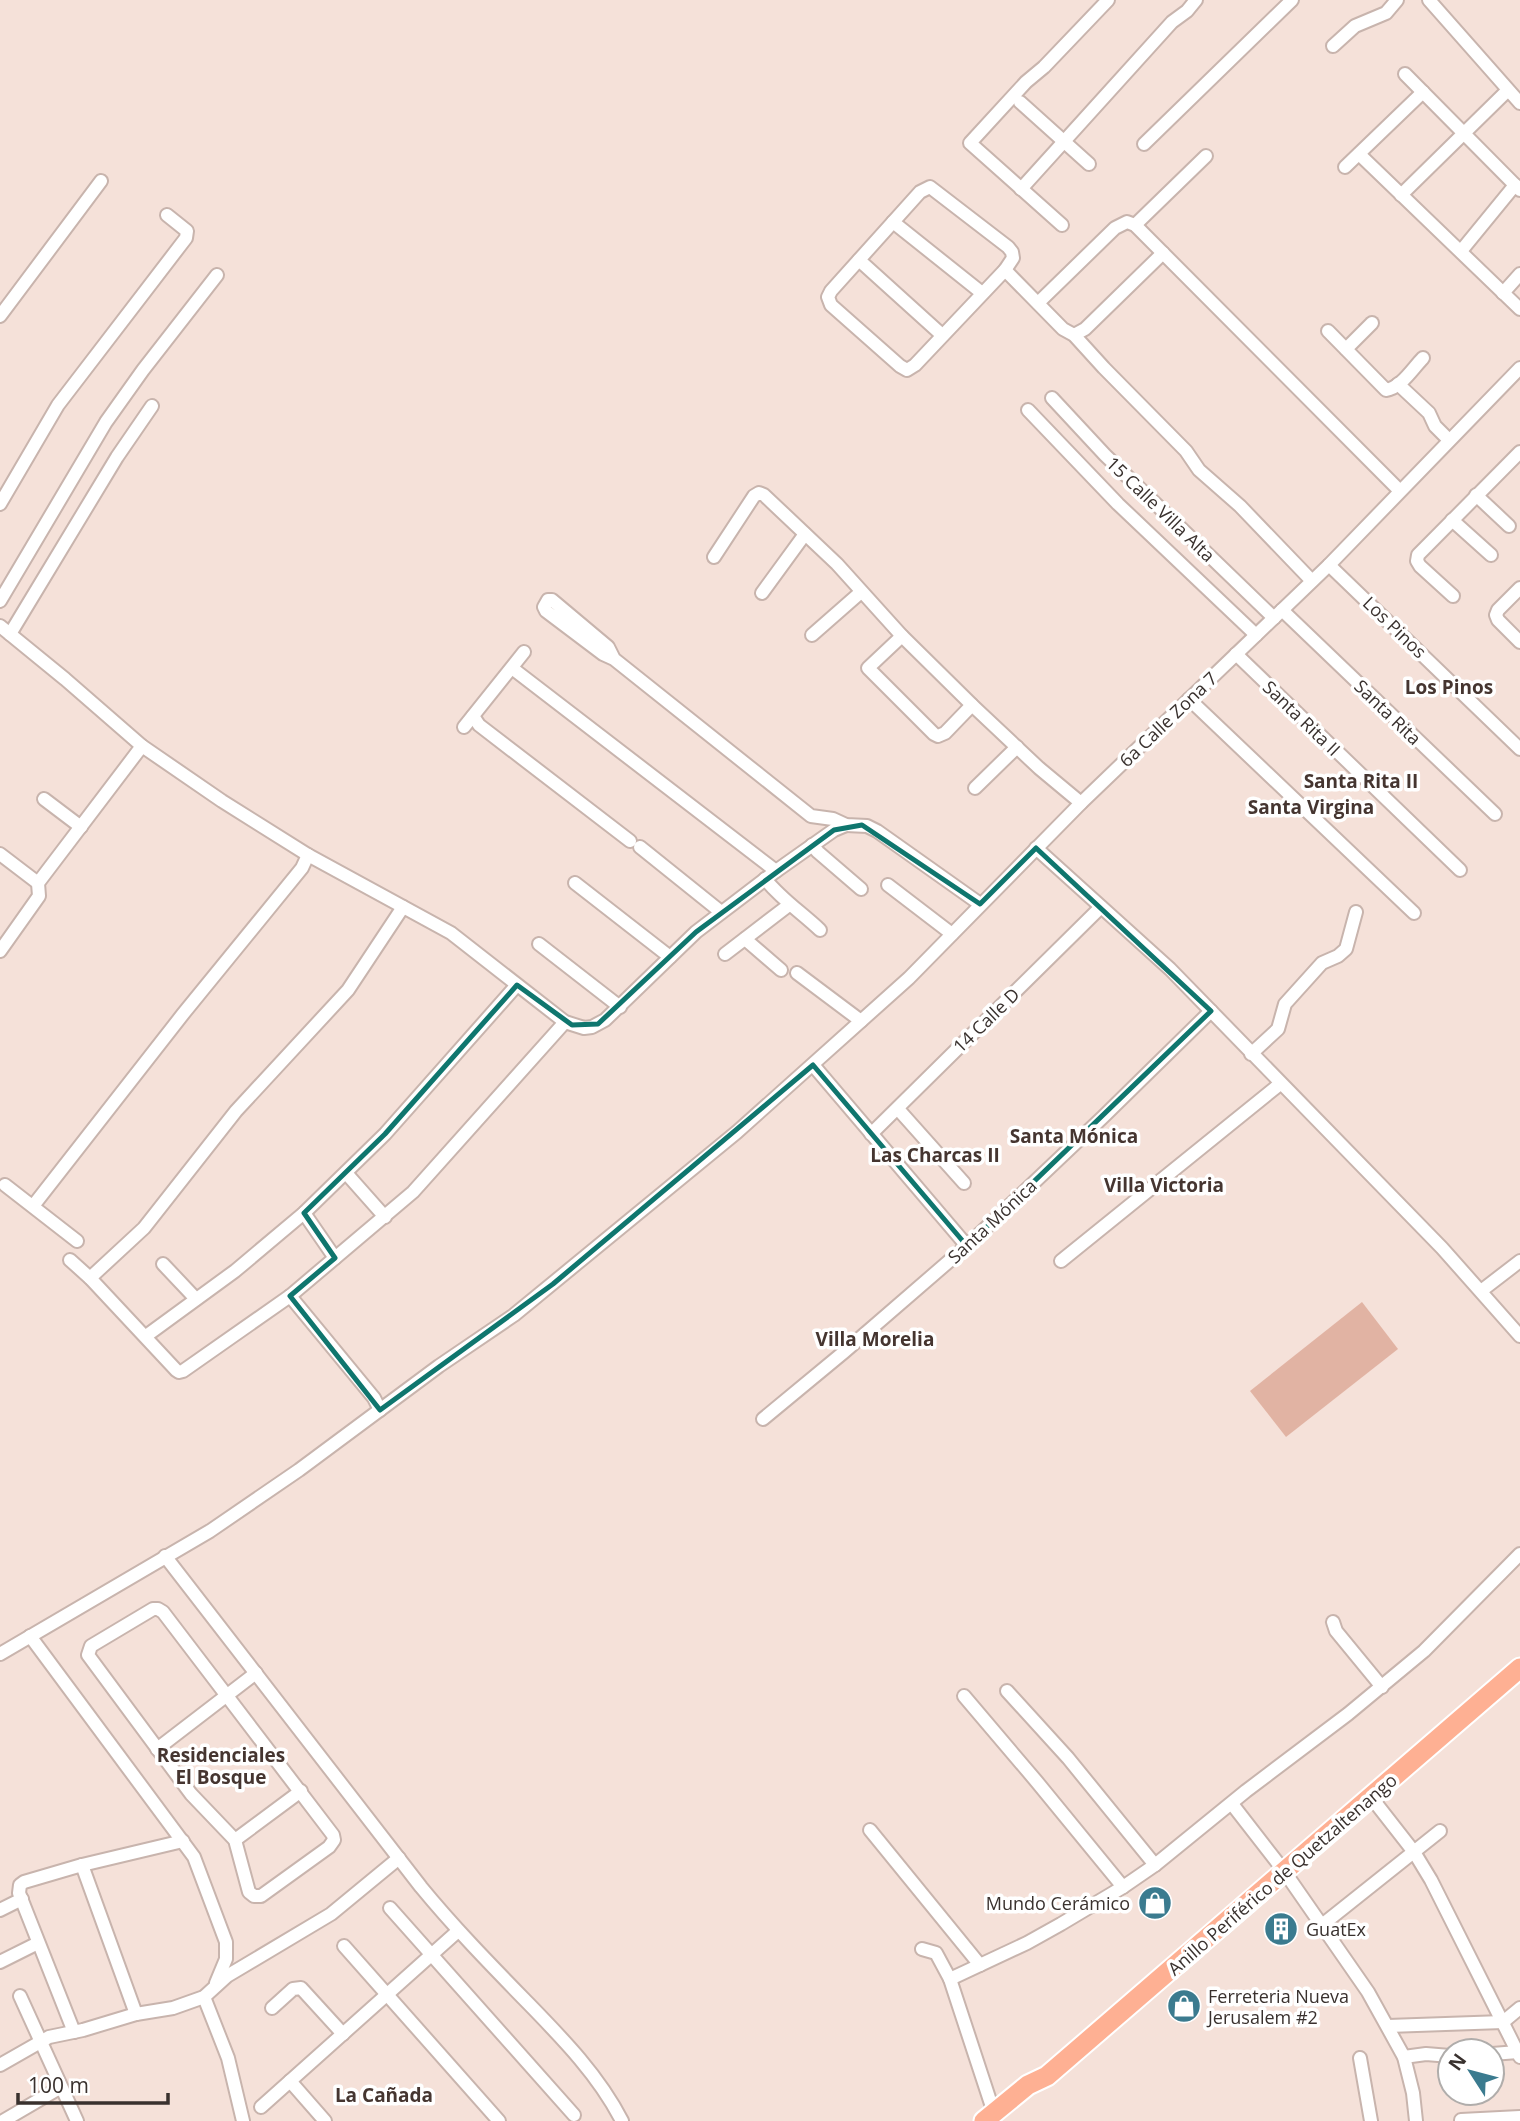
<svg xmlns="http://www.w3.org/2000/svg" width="1520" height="2121" font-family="'Open Sans',sans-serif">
<rect width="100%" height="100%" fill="#f5e1d9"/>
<path fill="#e1b3a3" d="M1362,1302L1398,1349L1286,1437L1250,1391Z"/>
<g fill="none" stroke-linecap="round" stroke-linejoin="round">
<g stroke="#c8b4ad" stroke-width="16">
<g id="minor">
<path d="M1429,0L1520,103"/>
<path d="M1333,46L1355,26L1386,13L1397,0"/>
<path d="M1405,74L1520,190"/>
<path d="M1020,102L1089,164"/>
<path d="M1144,144L1292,0"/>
<path d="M1359,154L1520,309"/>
<path d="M1345,167L1423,92"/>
<path d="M930,187L1008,247L1012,252L1013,258L1005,270L915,365L907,370L900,366L831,305L828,297L831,291L920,192Z"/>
<path d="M1021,189L1172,22L1187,11L1196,0"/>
<path d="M1401,195L1507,91"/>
<path d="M893,222L982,293"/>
<path d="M1062,225L970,143L1026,82L1044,67L1108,0"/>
<path d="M1135,225L1206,156"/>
<path d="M1461,251L1515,185"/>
<path d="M859,260L942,335"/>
<path d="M1005,270L1063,329L1074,335L1104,368L1186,451L1199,470L1240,506L1312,581"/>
<path d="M1503,293L1520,274"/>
<path d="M1038,303L1115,228L1127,222L1135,225L1399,490"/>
<path d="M0,316L101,181"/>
<path d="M1328,331L1386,390C1401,388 1413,368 1423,358"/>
<path d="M1074,335L1085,329L1163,253"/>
<path d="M1346,349L1372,323"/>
<path d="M1398,384L1429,413L1435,426L1449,440"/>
<path d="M1052,398L1105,455L1274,618"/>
<path d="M1028,410L1118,504L1256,635"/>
<path d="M1476,495L1509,526"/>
<path d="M0,504L58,405L186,238L187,231L167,215"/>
<path d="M1452,520L1491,555"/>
<path d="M714,557L754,496L759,493L764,495L837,564L902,636L972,705L1039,768L1081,803"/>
<path d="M1329,565L1520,749"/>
<path d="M1520,588L1498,610L1496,615L1498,620L1520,642"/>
<path d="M762,593L805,534"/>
<path d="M1453,596L1420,566L1417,561L1418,555L1520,452"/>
<path d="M0,601L106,422L143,370L217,275"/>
<path d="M1282,610L1495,814"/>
<path d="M0,626L65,679L142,746L222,801L308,855L451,933L565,1022L584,1028L592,1027L605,1020L696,932L776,871L834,830L846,825"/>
<path d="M10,634L117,457L152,406"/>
<path d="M812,635L861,592"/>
<path d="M902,636L868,668L934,734L938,736L945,733L972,705"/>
<path d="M1236,654L1460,870"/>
<path d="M614,659L608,647L552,600H548L544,607L546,611L603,654L614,659L811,816L833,819L846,825L867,826L877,831L980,904"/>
<path d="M512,668L776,871"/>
<path d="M1189,699L1414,913"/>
<path d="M473,716L479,725L630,841"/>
<path d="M464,727L524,652"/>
<path d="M975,788L1017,747"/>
<path d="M44,799L81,827"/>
<path d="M812,845L818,852L861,889"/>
<path d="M640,847L721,912"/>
<path d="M1036,848L1170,969L1442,1248L1520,1336"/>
<path d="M0,854L38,883"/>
<path d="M765,879C782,900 801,912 820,930"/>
<path d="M575,883L670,957"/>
<path d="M888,885L952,934"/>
<path d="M745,939L781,970"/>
<path d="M539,944L620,1007"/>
<path d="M0,951L39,896L38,883L142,746"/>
<path d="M725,954L789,905"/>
<path d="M797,973L861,1021"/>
<path d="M1251,1054L1278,1029L1285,1004L1322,963L1338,956L1346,949L1356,912"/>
<path d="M813,1065L967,1246"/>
<path d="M898,1109L964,1183"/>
<path d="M871,1134L1101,907"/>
<path d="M346,1173L385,1217"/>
<path d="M5,1185L77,1241"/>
<path d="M33,1206L183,1014L302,868L308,855"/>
<path d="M304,1213L335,1258"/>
<path d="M70,1260L90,1278L176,1370L179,1372L183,1371L290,1296L413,1192L565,1022"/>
<path d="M1061,1261L1280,1084"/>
<path d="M163,1264L196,1299"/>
<path d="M90,1278L144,1228L236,1111L348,990L403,907"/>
<path d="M1481,1291L1520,1261"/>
<path d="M290,1296L374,1398L380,1410"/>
<path d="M146,1336L235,1271L304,1213L385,1134L517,985"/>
<path d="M763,1419L844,1352L970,1243L1103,1117L1211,1011"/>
<path d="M165,1556L421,1887C453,1926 488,1962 524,1999C560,2036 598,2074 622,2121"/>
<path d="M153,1609H158L163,1612L333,1835L334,1840L329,1847L261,1896H254L249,1892L235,1840L191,1794L88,1655L91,1646Z"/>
<path d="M1333,1622L1336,1631L1382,1687"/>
<path d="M30,1636L194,1857L226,1942V1959L216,1983"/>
<path d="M0,1654L210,1531L299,1470L439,1366L514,1315L737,1132L909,978L1081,803L1329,565L1520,368"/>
<path d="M1007,1691L1068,1758L1155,1865"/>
<path d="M964,1696L1037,1782L1123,1887"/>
<path d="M157,1749L256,1673"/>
<path d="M1371,1797L1414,1852L1431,1880L1520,2057"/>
<path d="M1232,1804L1284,1871L1368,1992L1404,2057L1413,2093L1416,2121"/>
<path d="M870,1830L980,1965"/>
<path d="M235,1840L301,1791"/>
<path d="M82,1865L136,2014"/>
<path d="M390,1908L574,2115"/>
<path d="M0,1910L22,1899"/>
<path d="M1322,1925L1440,1831"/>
<path d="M344,1946L499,2121"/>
<path d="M922,1949L936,1953L950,1979L994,2113"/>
<path d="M0,1962L38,1943"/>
<path d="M950,1979L1027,1943L1061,1924L1123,1887L1155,1865L1246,1791L1348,1714L1424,1651L1520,1554"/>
<path d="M20,1996L77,2121"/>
<path d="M204,1997L228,2058L243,2121"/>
<path d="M272,2008L293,1989L301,1988L343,2034"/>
<path d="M1388,2026L1503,2022L1520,2008"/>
<path d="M74,2032L19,1893L20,1885L24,1882L82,1865L183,1841"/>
<path d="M1492,2054L1518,2052"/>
<path d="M1404,2057L1426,2054L1450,2056"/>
<path d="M1360,2058L1371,2121"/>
<path d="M0,2065L49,2037L83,2030L136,2014L173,2008L204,1997L227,1976L331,1914L399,1858"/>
<path d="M290,2081L325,2121"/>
<path d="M261,2107L458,1931"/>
<path d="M1461,2120L1520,2117"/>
<path d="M3,2121L61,2087"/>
</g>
</g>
<g stroke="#fff" stroke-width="23">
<path id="highway" d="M984,2121L1028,2085L1047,2076L1520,1668"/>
</g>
<use href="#minor" stroke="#fff" stroke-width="12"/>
<use href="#highway" stroke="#feb093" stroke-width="19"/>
</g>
<path fill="none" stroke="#0f766e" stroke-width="5" stroke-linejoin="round" d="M862,825L980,904L1036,848L1211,1011L967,1246L813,1065L553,1284L380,1410L290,1296L335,1258L304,1213L385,1134L517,985L572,1025L598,1024L696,932L834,830Z"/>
<defs>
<g id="shop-disc" transform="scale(1.75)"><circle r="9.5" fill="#3b7b8f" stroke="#fff"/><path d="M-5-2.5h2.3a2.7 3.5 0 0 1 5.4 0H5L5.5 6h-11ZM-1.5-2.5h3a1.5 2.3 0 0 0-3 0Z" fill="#fff"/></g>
<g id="building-disc" transform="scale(1.75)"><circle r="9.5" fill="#3b7b8f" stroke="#fff"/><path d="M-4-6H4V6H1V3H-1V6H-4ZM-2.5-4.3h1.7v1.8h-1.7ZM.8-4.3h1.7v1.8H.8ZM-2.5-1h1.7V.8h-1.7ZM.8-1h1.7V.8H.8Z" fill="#fff"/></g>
</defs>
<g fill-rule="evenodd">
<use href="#shop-disc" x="1155" y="1903"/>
<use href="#building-disc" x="1281" y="1929"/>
<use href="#shop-disc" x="1184" y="2006"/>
</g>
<g text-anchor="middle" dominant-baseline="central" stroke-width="7" stroke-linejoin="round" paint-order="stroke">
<g font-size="18" fill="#39312e" stroke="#fff">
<text transform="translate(1161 509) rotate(44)">15 Calle Villa Alta</text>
<text transform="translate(1395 627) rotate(44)">Los Pinos</text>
<text transform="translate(1388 712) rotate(44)">Santa Rita</text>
<text transform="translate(1302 718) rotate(44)">Santa Rita II</text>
<text transform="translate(1168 719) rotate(-44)">6a Calle Zona 7</text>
<text transform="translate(986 1020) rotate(-44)">14 Calle D</text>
<text transform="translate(992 1221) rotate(-43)">Santa Mónica</text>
<text transform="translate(1282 1874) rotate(-41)">Anillo Periférico de Quetzaltenango</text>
</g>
<g font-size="18" fill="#39312e" stroke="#fff" text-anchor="start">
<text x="1130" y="1903" text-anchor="end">Mundo Cerámico</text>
<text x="1306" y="1929">GuatEx</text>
<text x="1208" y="1996">Ferreteria Nueva<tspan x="1208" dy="21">Jerusalem #2</tspan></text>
</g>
<g font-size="19" font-weight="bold" fill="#453530" stroke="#fff">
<text x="1449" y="687">Los Pinos</text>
<text x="1361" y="781">Santa Rita II</text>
<text x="1311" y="807">Santa Virgina</text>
<text x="1074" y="1136">Santa Mónica</text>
<text x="935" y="1155">Las Charcas II</text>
<text x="1164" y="1185">Villa Victoria</text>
<text x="875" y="1339">Villa Morelia</text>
<text x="221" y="1755">Residenciales<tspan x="221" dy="22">El Bosque</tspan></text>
<text x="384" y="2095">La Cañada</text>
</g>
</g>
<g transform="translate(1471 2072) rotate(306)"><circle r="33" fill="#ffffff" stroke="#b0adab" stroke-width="2"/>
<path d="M0-5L12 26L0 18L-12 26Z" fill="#3b7b8f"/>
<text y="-10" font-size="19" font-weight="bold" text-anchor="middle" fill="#39312e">N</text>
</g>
<path d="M18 2093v10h150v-10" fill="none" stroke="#39312e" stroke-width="3.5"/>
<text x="28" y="2093" font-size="21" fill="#39312e" stroke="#ffffff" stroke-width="5" paint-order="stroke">100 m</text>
</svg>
